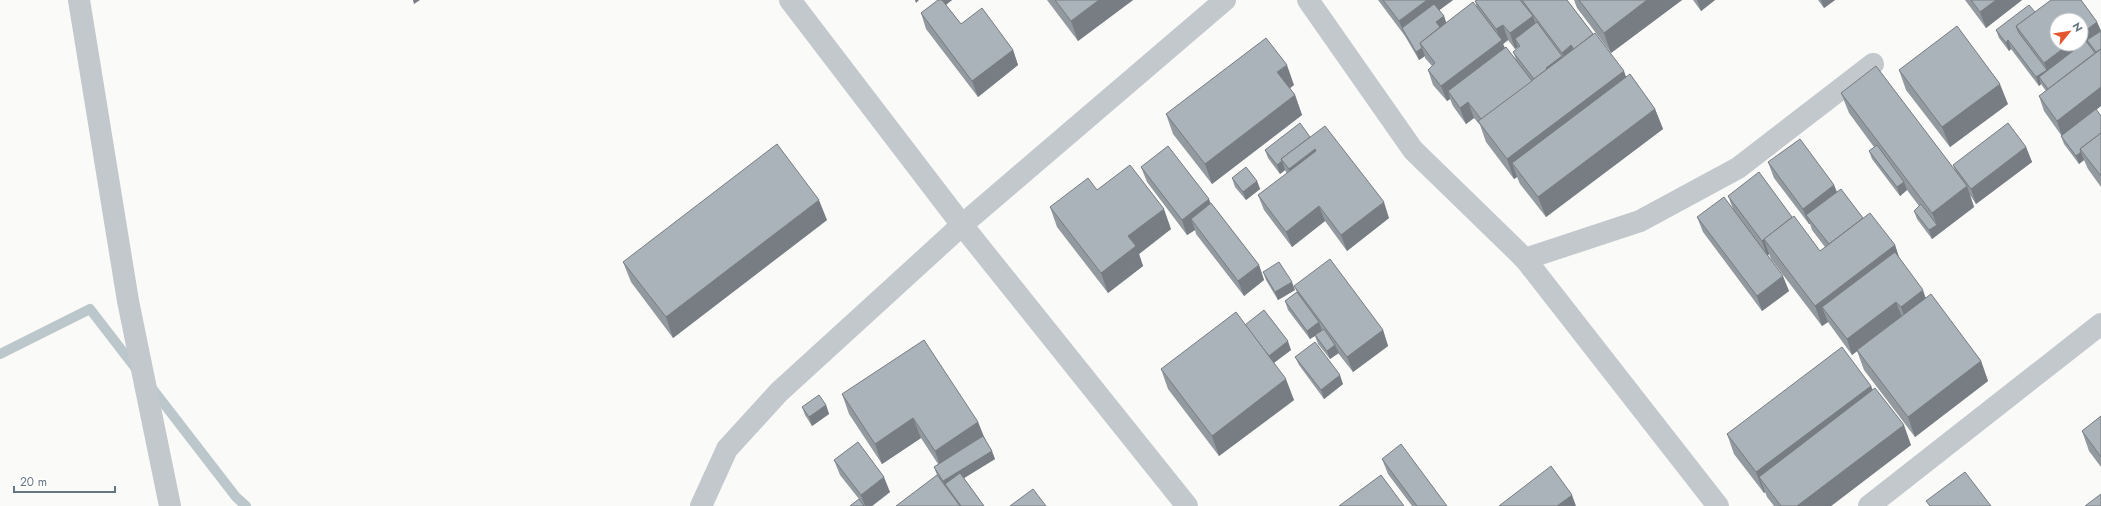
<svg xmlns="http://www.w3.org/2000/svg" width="2101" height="506" font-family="Jost,sans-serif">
<rect width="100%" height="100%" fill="#fafaf8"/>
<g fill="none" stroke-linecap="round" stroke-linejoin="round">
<g stroke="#bbc7cb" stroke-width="10">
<path d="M0,354L90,309L137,370"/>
<path d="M151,387L236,497L246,506"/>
</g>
<g stroke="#c3c8cc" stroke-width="22">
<path d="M79,0L128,301L170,506"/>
<path d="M790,0L962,225L1187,506"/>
<path d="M1308,0L1413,150L1525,259L1718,506"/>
<path d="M1525,259L1640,221L1738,168L1873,64"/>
<path d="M701,506L727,449L779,392L962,225L1225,0"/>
<path d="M1869,506L2101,324"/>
</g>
</g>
<g fill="#929a9f" fill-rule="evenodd">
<path d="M938,0H952L946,5L961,24L1013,50L1018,65L978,97L926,29L921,13Z"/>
<path d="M1047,0H1133L1078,41Z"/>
<path d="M1378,0H1453L1439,10L1444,16L1446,23L1477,8L1475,1L1477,0H1567L1626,77L1655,109L1663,129L1546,217L1520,184L1517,177L1514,179L1486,142L1480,125L1474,118L1466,124L1453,106L1450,99L1447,101L1433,85L1428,70L1432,66L1425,58V56L1419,60L1405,36ZM1508,40L1515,49L1518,47V48L1513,52L1516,59L1505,48L1503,44Z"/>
<path d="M1574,0H1682L1611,53L1577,8Z"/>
<path d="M1693,0H1715L1701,11Z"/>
<path d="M1818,0H1835L1824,8Z"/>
<path d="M1965,0H2022L1986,28Z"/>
<path d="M2050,0H2081L2097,22L2101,31V106L2096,110L2101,116V187L2088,169L2084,160L2079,164L2064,144L2061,136V135L2044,111L2039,96L2046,91L2041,84L2039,86L2011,49L2009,51L1999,38L1996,30L2035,12L2050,1Z"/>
<path d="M1899,70L2008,104L1950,147L1906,90Z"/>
<path d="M1294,85L1290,88L1295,95L1302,115L1212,184L1173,134L1166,114Z"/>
<path d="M1841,93L1956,172L1953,165L2026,147L2032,162L1976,204L1970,195L1974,207L1932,239L1917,219L1914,211L1919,206L1907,190L1900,196L1872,159L1869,151L1874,147L1849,113Z"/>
<path d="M1310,137L1389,218L1347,251L1325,221L1292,247L1264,210L1258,195L1287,174L1285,170L1280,174L1268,158L1265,150Z"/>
<path d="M1768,162L1834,185L1837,192L1863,218L1895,245L1899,258L1926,298L1981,361L1988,381L1915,437L1864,370L1857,351L1852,355L1828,322L1822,326L1771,259L1769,254L1768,255L1789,291L1762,311L1703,232L1697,217L1733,209L1728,196L1820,251L1825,247L1812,230L1810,224H1809L1774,178Z"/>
<path d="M1141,167L1211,204L1259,265L1264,280L1244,296L1196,234L1195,230L1187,235L1147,182Z"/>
<path d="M1232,178L1257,181L1260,189L1246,200L1235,187Z"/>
<path d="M1097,190L1171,229L1139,254L1143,266L1108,293L1057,227L1050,207Z"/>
<path d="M827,220L673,338L631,282L623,262Z"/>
<path d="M1263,272L1295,290L1278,300L1266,280Z"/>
<path d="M1294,286L1383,330L1388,346L1353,372L1338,353L1330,359L1318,344L1315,336L1310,339L1288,310L1285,301L1297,292Z"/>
<path d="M1245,325L1291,350L1274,363L1294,400L1219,456L1168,389L1161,369Z"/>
<path d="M1295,357L1343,384L1324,399L1299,365Z"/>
<path d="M1871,386L1873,390L1911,445L1831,506H1774L1767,497L1765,492L1764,493L1734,454L1727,434Z"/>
<path d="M842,394L978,422L984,437L995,459L964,478L984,506H896L940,479L937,475L934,467L938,464L921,438L882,464L849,414Z"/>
<path d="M826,405L829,414L812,426L805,415L802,407Z"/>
<path d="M2101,416V467L2089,451L2082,431Z"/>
<path d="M1382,459L1447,506H1412L1388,474Z"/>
<path d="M834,460L890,492L872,506H850L859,499L840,475Z"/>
</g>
<g fill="#777d82">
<path d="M413,0H420L414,4Z"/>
<path d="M915,0H919L916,3Z"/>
<path d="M941,0H952L944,6Z"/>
<path d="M1099,0H1133L1078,41L1071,21Z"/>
<path d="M1427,0H1453L1406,35L1402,28L1399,21Z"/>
<path d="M1647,0H1682L1611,53L1604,33Z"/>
<path d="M1697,0H1715L1701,11Z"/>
<path d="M1821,0H1835L1824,8Z"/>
<path d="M1996,0H2022L1986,28L1980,12Z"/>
<path d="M1444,16L1447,25L1439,31L1436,22Z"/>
<path d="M1533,16L1538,32L1515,39L1518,47L1515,49L1510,33Z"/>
<path d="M2097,22L2101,31L2087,40L2090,47L2039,77L2041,84L2039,86L2036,77L2047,70L2044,63L2069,44H2081V34Z"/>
<path d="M1503,25L1508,40L1503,44L1508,56L1448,91L1450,99L1447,101L1441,86L1501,41L1496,29Z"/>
<path d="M2008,40L2011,49L2009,51L2006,43Z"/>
<path d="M1571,45L1577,61L1567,68L1562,53Z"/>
<path d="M1422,48L1425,56L1419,60L1416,52Z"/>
<path d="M1013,50L1018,65L978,97L972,81Z"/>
<path d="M1562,56L1568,71L1554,87L1546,68Z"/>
<path d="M1287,65L1294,85L1285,92L1277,72Z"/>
<path d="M1624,71L1631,91L1512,163L1517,177L1514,179L1507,159Z"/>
<path d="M2000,84L2008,104L1950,147L1942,127Z"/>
<path d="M2101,87V106L2062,136L2057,121Z"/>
<path d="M1295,95L1302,115L1212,184L1205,164Z"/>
<path d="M1468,102L1474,118L1466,124L1460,108Z"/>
<path d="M1655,109L1663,129L1546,217L1538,197Z"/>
<path d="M2026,147L2032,162L1976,204L1971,189Z"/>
<path d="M1315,149L1320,164L1295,184L1289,169Z"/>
<path d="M2081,152L2084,160L2079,164L2076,156Z"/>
<path d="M1282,161L1285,170L1280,174L1277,165Z"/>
<path d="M1257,181L1260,189L1246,200L1243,192Z"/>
<path d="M1904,182L1907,190L1900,196L1897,187Z"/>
<path d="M1834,185L1840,201L1806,215L1810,224H1809L1803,209Z"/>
<path d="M1967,186L1974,207L1932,239L1929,230L1937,225L1932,213Z"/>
<path d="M1209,199L1215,214L1191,219L1195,230L1187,235L1182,220Z"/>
<path d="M819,200L827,220L673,338L666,317Z"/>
<path d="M1384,202L1389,218L1347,251L1341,235Z"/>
<path d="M1319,206L1325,221L1292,247L1286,232Z"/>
<path d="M1164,209L1171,229L1139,254L1143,266L1108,293L1101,273L1128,236Z"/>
<path d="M1764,239L1769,254L1767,256L1762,241Z"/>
<path d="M1895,245L1902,266L1822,307L1828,322L1822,326L1815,306Z"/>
<path d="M1259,265L1264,280L1244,296L1238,281Z"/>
<path d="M1783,276L1789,291L1762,311L1757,296Z"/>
<path d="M1292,282L1295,290L1278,300L1275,292Z"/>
<path d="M1923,290L1928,305L1906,322L1901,307Z"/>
<path d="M1896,302L1902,317L1852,355L1847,339Z"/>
<path d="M1319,322L1322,331L1310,339L1307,331Z"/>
<path d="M1383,330L1388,346L1353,372L1347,357Z"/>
<path d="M1288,341L1291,350L1268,367L1265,358Z"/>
<path d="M1335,345L1339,353L1330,359L1327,351Z"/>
<path d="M1981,361L1988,381L1915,437L1908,417Z"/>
<path d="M1340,375L1343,384L1324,399L1321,390Z"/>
<path d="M1286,379L1294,400L1219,456L1212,436Z"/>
<path d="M1871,386L1878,406L1759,477L1765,492L1764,493L1756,472Z"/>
<path d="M826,405L829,414L812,426L809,417Z"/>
<path d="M913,418L921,438L882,464L875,444Z"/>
<path d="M978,422L986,442L942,471L935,451Z"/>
<path d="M1904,425L1911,445L1831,506H1797Z"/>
<path d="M992,451L995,459L948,488L945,484L946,490L943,481Z"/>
<path d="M884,477L890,492L872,506H865L861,495Z"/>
<path d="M1572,495L1576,506H1557Z"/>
</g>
<g fill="#aab3b9" stroke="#777d82">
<path d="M938,0H942L961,24L982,8L1013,50L972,81L921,13Z"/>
<path d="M1055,0H1099L1071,21Z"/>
<path d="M1383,0H1427L1399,21Z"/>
<path d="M1477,0H1520L1533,16L1510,33L1503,25L1496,29L1475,1Z"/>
<path d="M1522,0H1567L1593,34L1574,49L1571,45L1562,53Z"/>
<path d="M1579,0H1647L1604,33Z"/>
<path d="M1971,0H1996L1980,12Z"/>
<path d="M2051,0H2081L2097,22L2081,34V20H2057V44H2069L2044,63L2016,26Z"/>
<path d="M1473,2L1502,40L1441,86L1428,70L1435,63L1420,43Z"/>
<path d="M1434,4L1444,16L1436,22L1440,27L1420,43L1422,48L1416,52L1402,28Z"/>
<path d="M2029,5L2035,12L2016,26L2019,33L2047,70L2036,77L2008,40L2006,43L1996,30Z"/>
<path d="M1537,22L1562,56L1546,68L1547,69L1534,79L1513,52L1520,46L1515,39Z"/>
<path d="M1957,26L2000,84L1942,127L1899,70Z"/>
<path d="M2101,31V49L2096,52L2087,40Z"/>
<path d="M1595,33L1624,71L1507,159L1478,121Z"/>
<path d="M1266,38L1287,65L1277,72L1295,95L1205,164L1166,114Z"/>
<path d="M2086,41L2095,53L2048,89L2039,77Z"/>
<path d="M1506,47L1532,81L1481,119L1468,102L1460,108L1448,91Z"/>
<path d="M2101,49V87L2057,121L2039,96Z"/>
<path d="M1876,66L1967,186L1932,213L1841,93Z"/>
<path d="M1630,74L1655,109L1538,197L1512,163Z"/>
<path d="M2096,109L2101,116V133L2080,149L2081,152L2076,156L2061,136Z"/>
<path d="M1300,123L1310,137L1281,159L1282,161L1277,165L1265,150Z"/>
<path d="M2008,123L2026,147L1971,189L1953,165Z"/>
<path d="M1325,126L1384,202L1341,235L1319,206L1286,232L1258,195L1316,151L1315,149L1289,169L1281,159Z"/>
<path d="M2101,133V176L2080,149Z"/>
<path d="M1800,139L1834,185L1803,209L1768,162Z"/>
<path d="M777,144L819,200L666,317L623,262Z"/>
<path d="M1877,145L1904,182L1897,187L1869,151Z"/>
<path d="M1168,146L1209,199L1182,220L1141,167Z"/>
<path d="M1130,165L1164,209L1128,236L1136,246L1101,273L1050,207L1088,178L1097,190Z"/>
<path d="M1246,167L1257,181L1243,192L1232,178Z"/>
<path d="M1759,172L1792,217L1762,241L1728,196Z"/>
<path d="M1841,189L1863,218L1829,244L1806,215Z"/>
<path d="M1724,197L1783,276L1757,296L1697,217Z"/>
<path d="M1211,203L1259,265L1238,281L1191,219Z"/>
<path d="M1921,204L1937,225L1929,230L1914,211Z"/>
<path d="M1870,213L1895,245L1815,306L1764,239L1794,216L1820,251Z"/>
<path d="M1895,252L1923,290L1901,307L1896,302L1847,339L1822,307Z"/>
<path d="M1330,259L1383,330L1347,357L1294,286Z"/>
<path d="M1279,262L1292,282L1275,292L1263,272Z"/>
<path d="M1297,292L1319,322L1307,331L1285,301Z"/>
<path d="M1931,294L1981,361L1908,417L1857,350Z"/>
<path d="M1264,310L1288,341L1269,356L1245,325Z"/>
<path d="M1236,312L1286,379L1212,436L1161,369Z"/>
<path d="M1324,329L1335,345L1327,351L1315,335Z"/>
<path d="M924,340L978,422L935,451L913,418L875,444L842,394Z"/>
<path d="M1315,342L1340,375L1321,390L1295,357Z"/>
<path d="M1842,347L1871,386L1756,472L1727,434Z"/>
<path d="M1875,388L1904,425L1797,506H1781L1759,477Z"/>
<path d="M819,395L826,405L809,417L802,407Z"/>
<path d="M2101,416V457L2082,431Z"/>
<path d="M983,436L992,451L943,481L934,467Z"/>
<path d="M858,442L884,477L861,495L834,460Z"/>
<path d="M1401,444L1447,506H1417L1382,459Z"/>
<path d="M1551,466L1572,495L1557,506H1499Z"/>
<path d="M1965,472L1991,506H1930L1926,501Z"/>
<path d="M960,473L984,506H961L945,484Z"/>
<path d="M937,475L960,506H896Z"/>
<path d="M1381,475L1404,506H1339Z"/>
<path d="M1033,489L1046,506H1010Z"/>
<path d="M2101,494V506H2085Z"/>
<path d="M859,499L864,506H850Z"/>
</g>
<g transform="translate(2069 32) rotate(60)"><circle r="19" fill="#ffffff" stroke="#c1c8cd"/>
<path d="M0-3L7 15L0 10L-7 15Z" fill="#e4572e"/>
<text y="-6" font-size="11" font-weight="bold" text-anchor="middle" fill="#657683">N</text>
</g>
<path d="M14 486v6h101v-6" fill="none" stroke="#657683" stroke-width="2"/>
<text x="20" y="486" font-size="12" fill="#657683" stroke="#ffffff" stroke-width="3" paint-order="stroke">20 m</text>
</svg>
